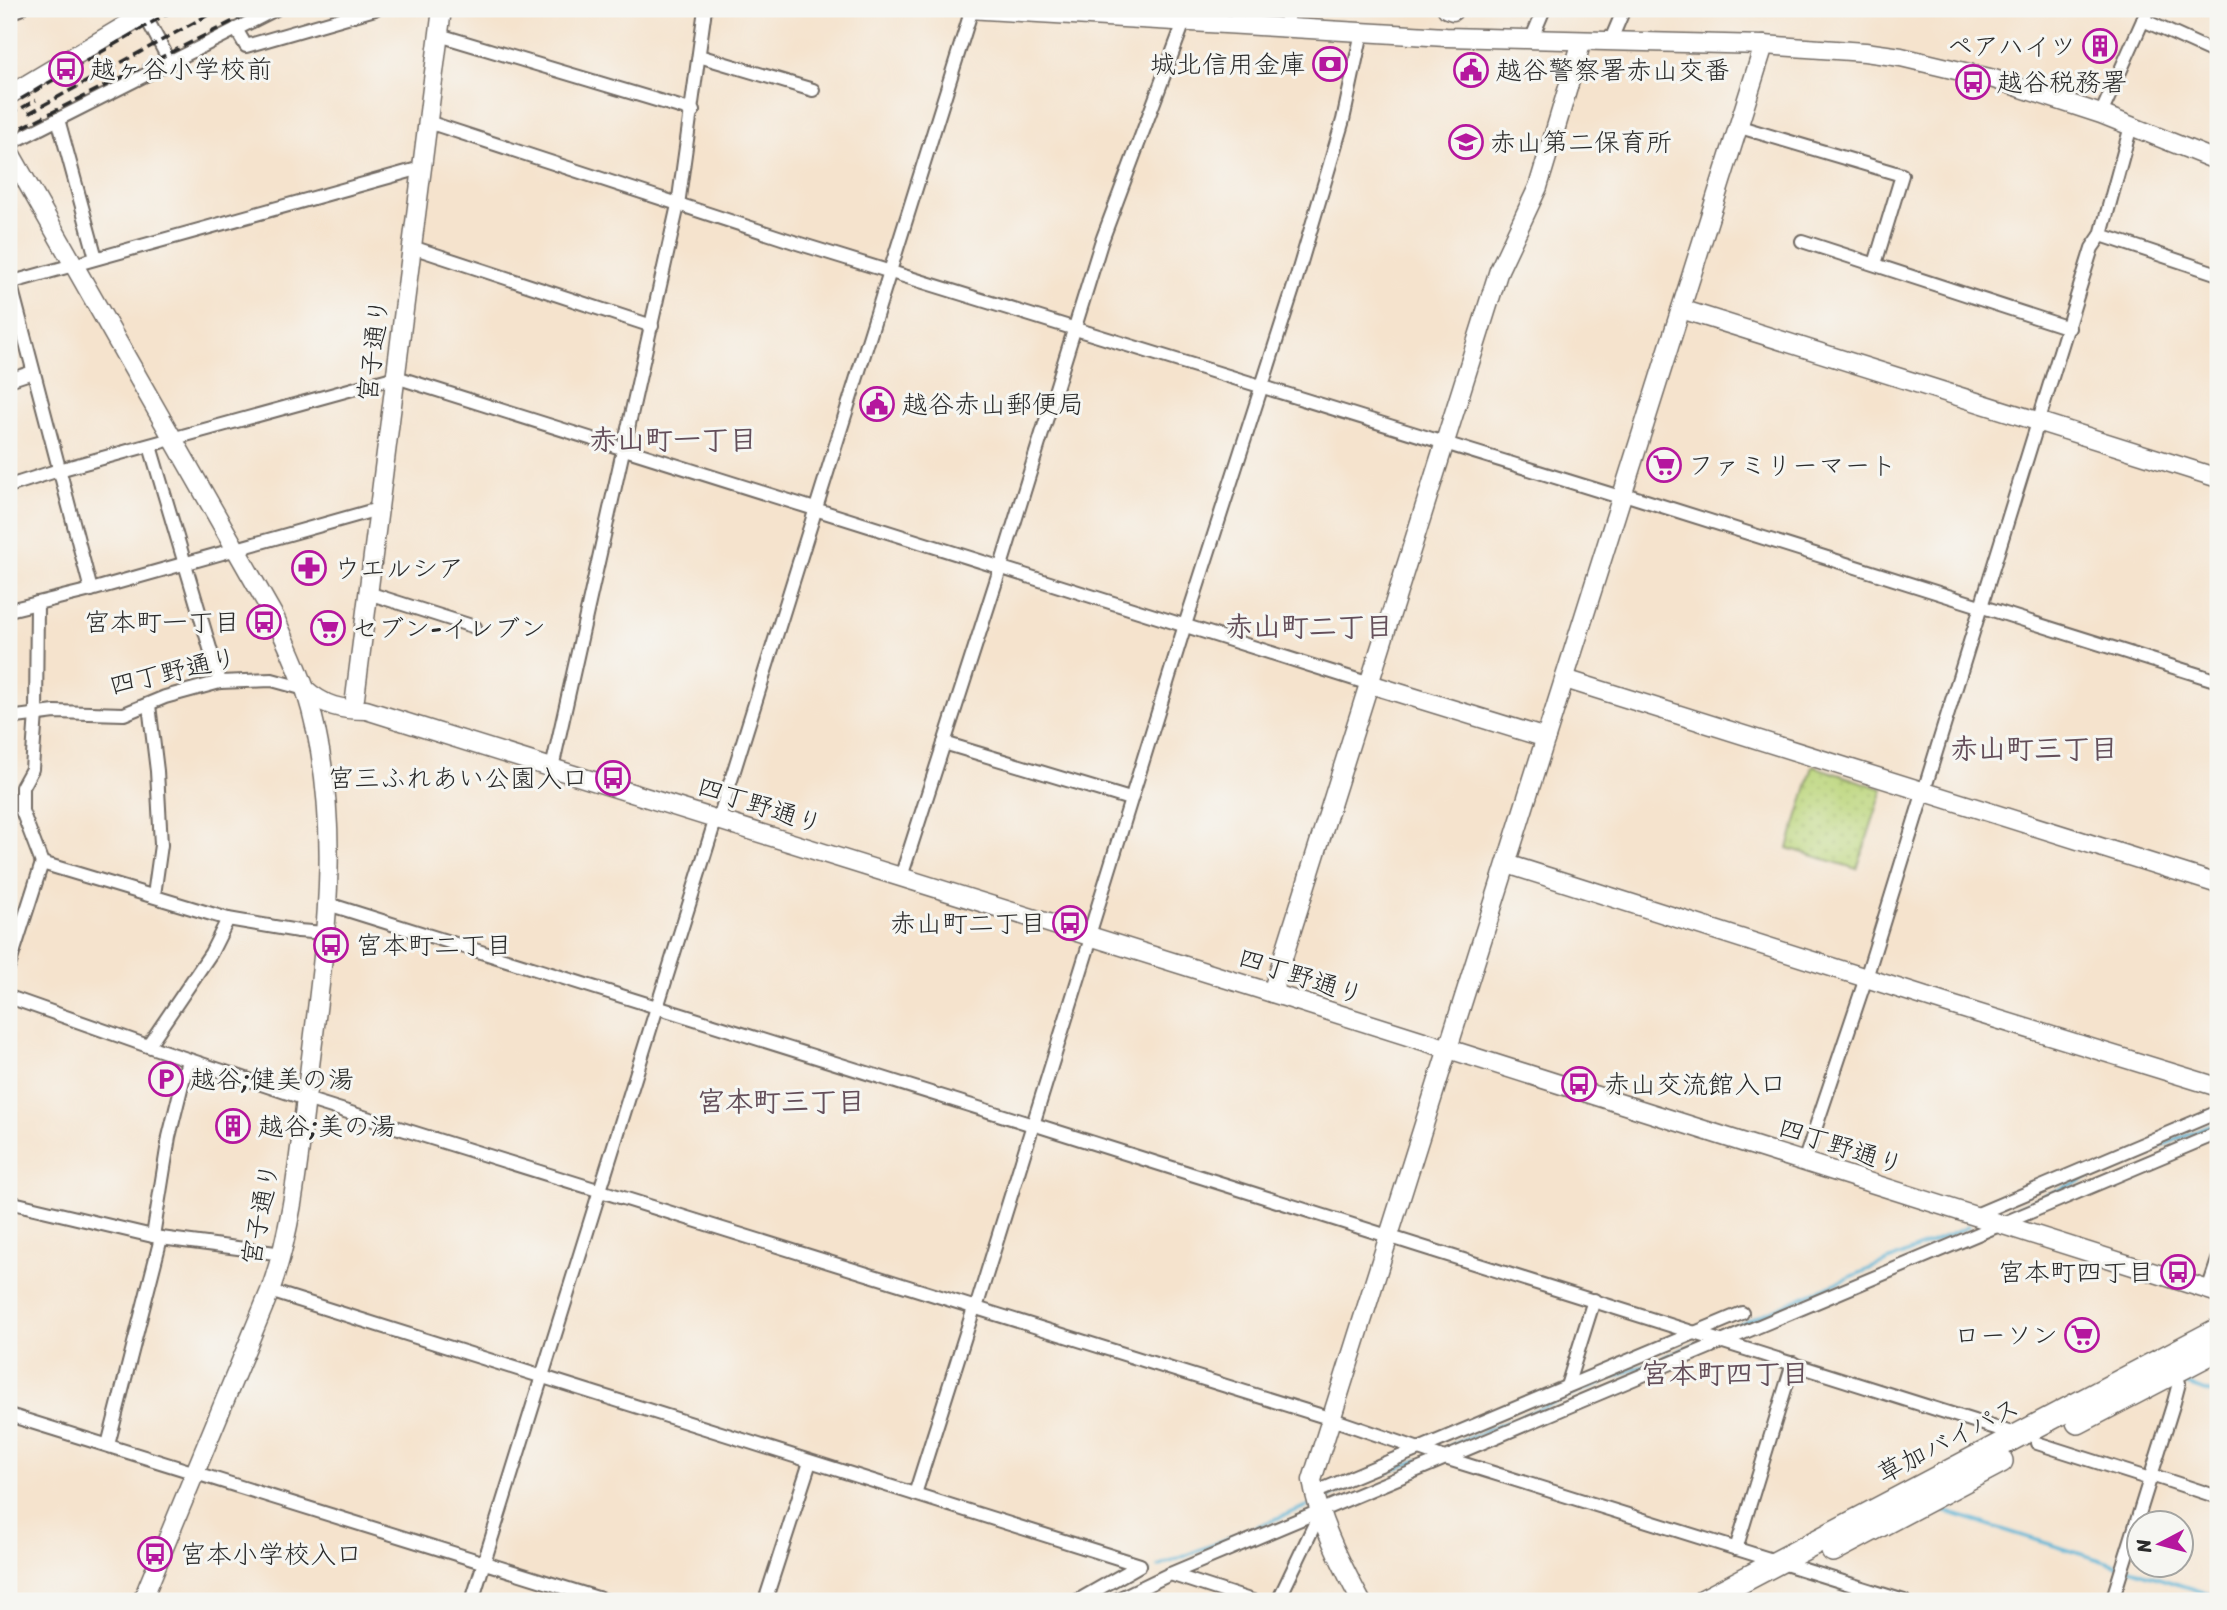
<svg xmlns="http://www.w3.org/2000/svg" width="2227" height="1610" font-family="Sriracha,'Klee One',sans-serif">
<defs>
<pattern id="park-dots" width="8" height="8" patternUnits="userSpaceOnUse" patternTransform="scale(1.75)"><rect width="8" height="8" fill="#bcd67c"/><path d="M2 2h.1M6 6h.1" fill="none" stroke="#a2b86b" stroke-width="1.8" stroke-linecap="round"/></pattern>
</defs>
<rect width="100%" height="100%" fill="#f6f6f2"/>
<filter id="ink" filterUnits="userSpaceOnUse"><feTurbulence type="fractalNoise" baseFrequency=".0143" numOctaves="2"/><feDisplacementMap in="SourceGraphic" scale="14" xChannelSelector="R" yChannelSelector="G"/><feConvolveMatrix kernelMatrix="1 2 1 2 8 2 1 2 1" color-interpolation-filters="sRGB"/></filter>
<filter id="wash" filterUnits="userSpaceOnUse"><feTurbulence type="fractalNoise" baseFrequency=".00686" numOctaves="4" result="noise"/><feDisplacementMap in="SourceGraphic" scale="28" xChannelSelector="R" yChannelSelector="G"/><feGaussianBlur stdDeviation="1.57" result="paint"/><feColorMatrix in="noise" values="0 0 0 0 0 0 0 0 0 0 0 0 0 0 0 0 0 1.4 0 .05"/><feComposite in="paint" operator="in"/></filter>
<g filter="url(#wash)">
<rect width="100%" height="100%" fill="#f5e3cd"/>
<path fill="url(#park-dots)" stroke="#748054" stroke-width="2" d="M1813,766L1883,789L1857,869L1788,848Z"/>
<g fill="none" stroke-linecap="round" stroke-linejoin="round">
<g stroke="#55b1d3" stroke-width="3.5">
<path d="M2004,1213L2218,1122"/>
<path d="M1719,1333L1968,1227"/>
<path d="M2185,1384L2218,1395"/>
<path d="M1449,1446L1700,1342"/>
<path d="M1328,1497L1418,1460"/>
<path d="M1938,1509L2119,1566"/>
<path d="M1158,1567L1310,1505"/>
<path d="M2127,1568L2218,1597"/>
<path d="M1094,1601L1149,1572"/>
</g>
</g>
</g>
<g filter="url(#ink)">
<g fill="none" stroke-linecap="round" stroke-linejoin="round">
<g stroke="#726b64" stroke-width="16">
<g id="street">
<path d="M142,10L170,62"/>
<path d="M9,13L20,9"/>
<path d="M2143,20L2218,54"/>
<path d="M1283,27L1291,9"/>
<path d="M236,29L246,46L375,9"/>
<path d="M439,35L693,111"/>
<path d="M1531,40L1544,9"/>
<path d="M1610,42L1624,9"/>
<path d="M699,56L813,90"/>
<path d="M2101,114L2148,9"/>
<path d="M58,119L96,258"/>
<path d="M428,122L797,243L1623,498"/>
<path d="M1740,127L1902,175L1875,264"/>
<path d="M9,144L276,9"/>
<path d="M2101,235L2218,274"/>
<path d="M1802,241L2069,328"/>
<path d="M412,247L652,326"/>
<path d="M9,278L91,590"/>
<path d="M9,283L421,168"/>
<path d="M9,380L33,372"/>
<path d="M150,446L220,682"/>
<path d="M9,486L59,470L396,377L1370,684"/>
<path d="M1624,494L2218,681"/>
<path d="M368,593L475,627"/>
<path d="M37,603L36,713L32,769L22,787V811L42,863L228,919L211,953L148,1046"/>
<path d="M9,610L91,590L378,509"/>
<path d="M149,705L157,771L161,845L154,895"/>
<path d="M9,718L55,712L124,714L165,697L220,682L272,680L305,689"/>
<path d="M944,743L1130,799"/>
<path d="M552,768L678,205L705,9"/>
<path d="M901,877L1001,566L1101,243L1184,22"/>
<path d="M328,904L1033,1125"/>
<path d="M228,919L298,931L326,933"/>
<path d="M9,966L42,863"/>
<path d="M9,997L148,1046L306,1099L1332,1419L1445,1458L1904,1601"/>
<path d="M1033,1124L2018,1435"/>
<path d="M1804,1162L1866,978L2092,248L2101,235L2131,126"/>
<path d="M9,1202L161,1238L283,1254"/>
<path d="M1973,1216L2218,1112"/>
<path d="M153,1236L169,1137L188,1060"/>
<path d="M2208,1290L2218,1260"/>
<path d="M270,1291L1140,1565L1077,1601"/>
<path d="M976,1308L1091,938L1090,932L1185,625L1294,286L1343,120L1362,32"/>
<path d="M1567,1386L1594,1300"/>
<path d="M9,1415L607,1601"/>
<path d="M2037,1443L2150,1479"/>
<path d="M108,1445L161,1238"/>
<path d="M2151,1475L2218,1497"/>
<path d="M1314,1493L1742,1313"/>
<path d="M915,1494L974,1308"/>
<path d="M1736,1549L1793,1363"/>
<path d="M1170,1574L2218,1133"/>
<path d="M472,1601L716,818L721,812L972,9"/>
<path d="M765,1601L810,1462"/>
<path d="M1114,1601L1170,1574L1253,1601"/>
<path d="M1278,1601L1321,1511"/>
<path d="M2112,1601L2174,1402L2179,1383L2174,1373"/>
</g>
</g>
<g stroke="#726b64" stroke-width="21">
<g id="secondary">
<path d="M968,9L1446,37L1764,45L1865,52L1901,57L1994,79L2101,114L2218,161"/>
<path d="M1447,9L1453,11"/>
<path d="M9,95L153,9"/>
<path d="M9,151L275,618C286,642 298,667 306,692C346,821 324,951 308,1082C299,1152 294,1224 270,1291L142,1601"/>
<path d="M1681,309L2218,478"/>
<path d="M1565,679L2218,884"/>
<path d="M1370,684L1546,738"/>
<path d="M305,689C324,706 341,710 366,710L1272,993L2218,1293"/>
<path d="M355,698L442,9"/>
<path d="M1507,864L1948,1004L2218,1087"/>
<path d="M1272,993L1499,270L1538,187L1582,41"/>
<path d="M1361,1601C1343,1568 1318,1518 1312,1480L1764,45"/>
</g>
</g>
<g stroke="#726b64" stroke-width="26">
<g id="highway">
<path d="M2078,1422L2218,1349"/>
<path d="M1833,1550L2001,1461"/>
<path d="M1704,1601L2218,1330"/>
</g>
</g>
<use href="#street" stroke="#fff" stroke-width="12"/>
<use href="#secondary" stroke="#fff" stroke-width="18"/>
<use href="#highway" stroke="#fff" stroke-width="23"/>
<g stroke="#2b2b2b" stroke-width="3.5" stroke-dasharray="10 5" stroke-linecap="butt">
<path d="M21,99L175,9"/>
<path d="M29,113L219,9"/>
<path d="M9,115L36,100"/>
<path d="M9,134L257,9"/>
</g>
</g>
</g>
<defs>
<g id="building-ring" transform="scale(1.75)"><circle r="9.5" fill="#f6f6f2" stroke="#b5179e" stroke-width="1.5"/><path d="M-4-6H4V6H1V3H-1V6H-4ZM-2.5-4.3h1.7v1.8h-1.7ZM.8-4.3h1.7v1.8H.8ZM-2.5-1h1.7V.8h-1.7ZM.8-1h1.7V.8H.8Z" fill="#b5179e"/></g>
<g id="bank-ring" transform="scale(1.75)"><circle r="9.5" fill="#f6f6f2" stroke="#b5179e" stroke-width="1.5"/><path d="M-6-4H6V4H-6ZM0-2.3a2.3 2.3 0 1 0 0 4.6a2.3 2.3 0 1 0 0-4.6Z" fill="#b5179e"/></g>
<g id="bus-ring" transform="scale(1.75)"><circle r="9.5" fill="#f6f6f2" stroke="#b5179e" stroke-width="1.5"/><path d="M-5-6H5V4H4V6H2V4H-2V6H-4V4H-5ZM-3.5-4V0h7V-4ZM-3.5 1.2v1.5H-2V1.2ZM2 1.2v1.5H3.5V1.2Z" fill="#b5179e"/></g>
<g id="civic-ring" transform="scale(1.75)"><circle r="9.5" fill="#f6f6f2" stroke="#b5179e" stroke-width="1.5"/><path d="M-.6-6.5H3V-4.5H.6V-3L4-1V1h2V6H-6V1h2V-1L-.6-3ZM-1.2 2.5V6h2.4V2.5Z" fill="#b5179e"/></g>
<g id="school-ring" transform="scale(1.75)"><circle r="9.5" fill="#f6f6f2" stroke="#b5179e" stroke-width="1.5"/><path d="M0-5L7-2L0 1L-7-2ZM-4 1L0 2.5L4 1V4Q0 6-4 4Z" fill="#b5179e"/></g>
<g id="supermarket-ring" transform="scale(1.75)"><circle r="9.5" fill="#f6f6f2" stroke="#b5179e" stroke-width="1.5"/><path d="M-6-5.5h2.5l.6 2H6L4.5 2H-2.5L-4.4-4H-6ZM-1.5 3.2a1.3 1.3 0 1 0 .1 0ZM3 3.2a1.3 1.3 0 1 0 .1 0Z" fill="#b5179e"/></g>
<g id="pharmacy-ring" transform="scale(1.75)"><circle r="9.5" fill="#f6f6f2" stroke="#b5179e" stroke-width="1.5"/><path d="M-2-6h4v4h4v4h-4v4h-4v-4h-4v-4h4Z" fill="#b5179e"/></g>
<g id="parking-ring" transform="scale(1.75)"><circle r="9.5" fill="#f6f6f2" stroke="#b5179e" stroke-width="1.5"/><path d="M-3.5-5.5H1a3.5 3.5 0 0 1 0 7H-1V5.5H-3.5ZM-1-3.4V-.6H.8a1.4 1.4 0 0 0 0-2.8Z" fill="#b5179e"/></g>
</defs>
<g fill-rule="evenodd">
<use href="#building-ring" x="2100" y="46"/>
<use href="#bank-ring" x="1330" y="64"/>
<use href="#bus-ring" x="66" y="69"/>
<use href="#civic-ring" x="1471" y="70"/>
<use href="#bus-ring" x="1973" y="82"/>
<use href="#school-ring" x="1466" y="142"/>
<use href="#civic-ring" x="877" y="404"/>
<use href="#supermarket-ring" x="1664" y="465"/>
<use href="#pharmacy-ring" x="309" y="568"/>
<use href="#bus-ring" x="264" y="622"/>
<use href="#supermarket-ring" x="328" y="628"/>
<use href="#bus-ring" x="613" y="778"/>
<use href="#bus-ring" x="1070" y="923"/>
<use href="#bus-ring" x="331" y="945"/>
<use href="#parking-ring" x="166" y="1079"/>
<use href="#bus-ring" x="1579" y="1084"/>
<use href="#building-ring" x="233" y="1126"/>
<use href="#bus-ring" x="2178" y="1272"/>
<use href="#supermarket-ring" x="2082" y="1335"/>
<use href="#bus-ring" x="155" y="1554"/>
</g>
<g text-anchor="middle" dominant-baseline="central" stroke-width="6" stroke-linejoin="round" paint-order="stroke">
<g font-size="26" fill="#2b2b2b" stroke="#f6f6f2" text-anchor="start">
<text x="2076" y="46" text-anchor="end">ペアハイツ</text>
<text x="1306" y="64" text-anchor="end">城北信用金庫</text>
<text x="90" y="69">越ヶ谷小学校前</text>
<text x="1496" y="70">越谷警察署赤山交番</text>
<text x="1997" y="82">越谷税務署</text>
<text x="1490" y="142">赤山第二保育所</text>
<text x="902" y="404">越谷赤山郵便局</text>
<text x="1688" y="465">ファミリーマート</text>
<text x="334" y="568">ウエルシア</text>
<text x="240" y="622" text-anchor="end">宮本町一丁目</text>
<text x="352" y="628">セブン-イレブン</text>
<text x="588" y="778" text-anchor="end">宮三ふれあい公園入口</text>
<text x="1046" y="923" text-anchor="end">赤山町二丁目</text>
<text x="356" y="945">宮本町二丁目</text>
<text x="190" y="1079">越谷;健美の湯</text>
<text x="1604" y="1084">赤山交流館入口</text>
<text x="258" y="1126">越谷;美の湯</text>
<text x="2154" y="1272" text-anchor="end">宮本町四丁目</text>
<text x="2058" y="1335" text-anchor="end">ローソン</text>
<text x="180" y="1554">宮本小学校入口</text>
</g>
<g font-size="26" fill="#2b2b2b" stroke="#f6f6f2">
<text transform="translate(373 350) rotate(-83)">宮子通り</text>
<text transform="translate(173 671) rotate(-13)">四丁野通り</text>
<text transform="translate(760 805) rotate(18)">四丁野通り</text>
<text transform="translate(1301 976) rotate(18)">四丁野通り</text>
<text transform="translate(1841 1146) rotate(18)">四丁野通り</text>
<text transform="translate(260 1214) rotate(-79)">宮子通り</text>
<text transform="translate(1948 1440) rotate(-27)">草加バイパス</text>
</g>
<g font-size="28" font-weight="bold" fill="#644f5a" stroke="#f6f6f2">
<text x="673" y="439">赤山町一丁目</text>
<text x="1309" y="626">赤山町二丁目</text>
<text x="2034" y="748">赤山町三丁目</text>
<text x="781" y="1101">宮本町三丁目</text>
<text x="1725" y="1373">宮本町四丁目</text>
</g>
</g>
<rect width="2227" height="1610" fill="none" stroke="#f6f6f2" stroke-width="35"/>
<g transform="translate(2160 1544) rotate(263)"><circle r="33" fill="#f6f6f2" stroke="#a5a5a2" stroke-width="2"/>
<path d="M0-5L12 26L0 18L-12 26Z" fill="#b5179e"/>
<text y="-10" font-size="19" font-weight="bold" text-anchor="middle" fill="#2b2b2b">N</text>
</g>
</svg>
